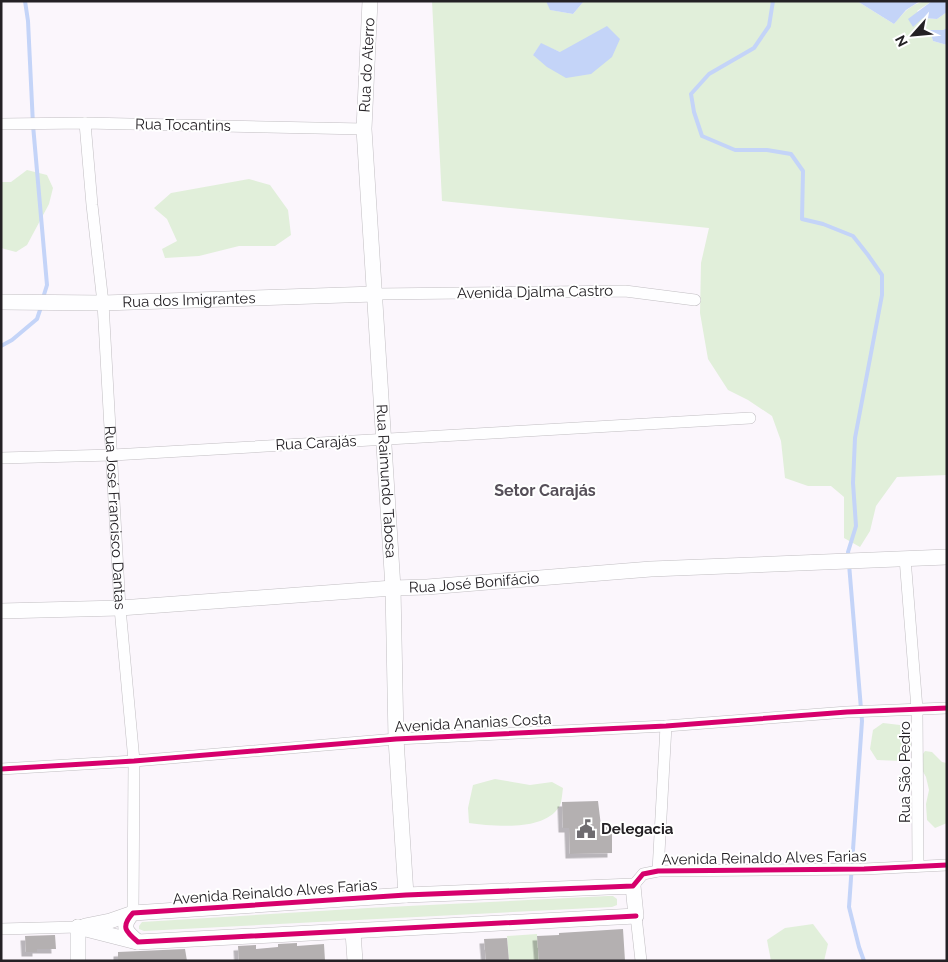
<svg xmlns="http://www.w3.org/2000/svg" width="948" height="962" font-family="Raleway,sans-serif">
<defs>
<filter id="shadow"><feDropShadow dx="-4.5" dy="4.5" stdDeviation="0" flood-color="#0004"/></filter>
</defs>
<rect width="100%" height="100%" fill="#fbf6fc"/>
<g fill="#e1efda" fill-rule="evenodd">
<path d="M432,1H546L551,10L573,14L584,1H857L894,24C905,11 913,1 932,1L917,11L923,18L937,19L947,12V28L943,30H931L933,41L947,45V475L897,477L876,506L870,531L860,547L844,538V497L831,486H808L785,478L781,441L772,416L748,400L728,390L708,359L700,313L701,263L709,228L442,201ZM541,44L560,52L533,55Z"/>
<path d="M27,170L47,175L53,188L49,204L27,245L16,252L1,248V182H11Z"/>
<path d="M249,179L270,185L288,210L291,235L275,246H239L199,256L165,258L162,249L177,241L167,219L154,208L171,193Z"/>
<path d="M883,723L900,725L911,735V748L901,761L877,760L870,749L873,730Z"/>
<path d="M925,751L932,752L942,762L947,763V823L935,828L927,820L926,804L929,790L926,777L921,768L920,758Z"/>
<path d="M495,779L530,785L552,782L563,788C562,794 562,803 559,807C543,832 493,826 469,823L468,808L473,785Z"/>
<path d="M608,896H613L617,899V905L612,907L144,931L139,929V926L142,922L368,908Z"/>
<path d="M813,924L828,944L824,961H771L767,940L785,928Z"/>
<path d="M537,934L539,961H509L507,936Z"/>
</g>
<g fill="#c4d4f8">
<path d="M546,1H584L573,14L550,10Z"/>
<path d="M857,1H920L906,10L894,24Z"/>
<path d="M932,1H947V12L937,19L923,18L913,27L908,19Z"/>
<path d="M607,26L620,39L612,57L591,74L566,78L547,67L533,55L541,43L560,52Z"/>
<path d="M947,28V45L933,41L930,30H943Z"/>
</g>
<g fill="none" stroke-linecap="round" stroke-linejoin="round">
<g stroke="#c4d4f8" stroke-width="4">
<path d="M25,1L28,21L33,125L47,285L43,298"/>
<path d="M773,1L769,26L754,48L709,74L691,94L694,112L702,136L735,150H767L791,154L803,171L802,219L823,224L853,236L868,255L882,275V295L855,438L853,483L856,526L848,552L849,557"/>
<path d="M1,346L12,340L37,319L41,307"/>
<path d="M849,564L862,721L849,907L859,947L864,961"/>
</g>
</g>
<g fill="#b4b0b1" filter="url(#shadow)">
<path d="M598,801L601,826H612V853L570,854L569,828H563L562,802Z"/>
<path d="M623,929L625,961H539L537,936L559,935V933Z"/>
<path d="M55,935L56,949H37V952H26L25,936Z"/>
<path d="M507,938L509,961H486L484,939Z"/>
<path d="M297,943V946L324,944L325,961H239L238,946L256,945V949L278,947V944Z"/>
<path d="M185,949L187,961H118V952Z"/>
</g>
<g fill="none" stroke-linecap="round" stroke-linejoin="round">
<g stroke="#c1bec2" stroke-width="12">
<g id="street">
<path id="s1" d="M85,123L92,205L103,303L120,608L134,761L133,913"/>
<path d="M1,124L85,123L364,129"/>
<path d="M375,294L625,291L695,300"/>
<path d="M1,458L113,455L750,418"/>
<path d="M905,558L917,709L918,866"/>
<path d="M1,769L134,761L396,739L666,726L847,712L947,708"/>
<path d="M658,871L666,726"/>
<path d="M633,886L643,874L658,871L864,869L947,865"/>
<path d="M636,916L641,961"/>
<path d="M1,929L78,927"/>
</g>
</g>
<g stroke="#c1bec2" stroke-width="16">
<g id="secondary">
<path id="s2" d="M370,1L364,129L393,588L396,739L406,895"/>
<path id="s3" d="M1,302L103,303L375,294"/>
<path id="s4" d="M1,611L120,608L393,588L427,587L651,569L947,557"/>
<path d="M633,886L636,916L138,942C126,932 120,927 133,913L406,895Z"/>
<path d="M85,926L110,921L133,913"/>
<path d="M78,927L137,942"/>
<path d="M353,932L355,961"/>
<path d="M78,961V927"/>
</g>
</g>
<use href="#street" stroke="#fefeff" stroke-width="11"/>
<use href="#secondary" stroke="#fefeff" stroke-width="15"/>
<g stroke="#fff" stroke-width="8">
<g id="cycleway">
<path d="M1,769L134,761L396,739L666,726L847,712L947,708"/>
<path d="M636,916L138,942C126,932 120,927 133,913L406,895L633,886L643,874L658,871L864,869L947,865"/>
</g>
</g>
<use href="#cycleway" stroke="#d6006c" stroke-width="5"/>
</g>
<defs>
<g id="civic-bare" transform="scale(1.5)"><path d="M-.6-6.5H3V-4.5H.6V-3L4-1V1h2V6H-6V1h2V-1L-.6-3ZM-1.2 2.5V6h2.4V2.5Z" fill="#6f6c70" stroke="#fff" stroke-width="2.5" paint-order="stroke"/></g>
</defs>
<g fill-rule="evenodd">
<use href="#civic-bare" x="586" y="829"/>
</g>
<g text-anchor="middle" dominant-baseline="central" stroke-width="4" stroke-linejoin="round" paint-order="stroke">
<g font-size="15" fill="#242125" stroke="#fff">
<text transform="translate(367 65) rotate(-87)">Rua do Aterro</text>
<text transform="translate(183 125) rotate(1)">Rua Tocantins</text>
<text transform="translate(535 292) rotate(-1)">Avenida Djalma Castro</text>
<text stroke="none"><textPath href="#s3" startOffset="188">Rua dos Imigrantes</textPath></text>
<text transform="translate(316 443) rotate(-3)">Rua Carajás</text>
<text stroke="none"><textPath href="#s2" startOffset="481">Rua Raimundo Tabosa</textPath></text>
<text stroke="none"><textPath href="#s1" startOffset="396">Rua José Francisco Dantas</textPath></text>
<text stroke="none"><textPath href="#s4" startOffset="474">Rua José Bonifácio</textPath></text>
<text transform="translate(473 723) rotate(-3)">Avenida Ananias Costa</text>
<text transform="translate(905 772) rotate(-90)">Rua São Pedro</text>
<text transform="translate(764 858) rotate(-1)">Avenida Reinaldo Alves Farias</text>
<text transform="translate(275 892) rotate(-4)">Avenida Reinaldo Alves Farias</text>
</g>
<g font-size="15" font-weight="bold" fill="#242125" stroke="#fff" text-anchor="start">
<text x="601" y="829">Delegacia</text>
</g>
<g font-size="16" font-weight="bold" fill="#564f59" stroke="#fff">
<text x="545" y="490">Setor Carajás</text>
</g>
</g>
<rect width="948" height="962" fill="none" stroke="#242125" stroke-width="5"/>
<g transform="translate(913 35) rotate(243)" stroke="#ffffff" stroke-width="4" paint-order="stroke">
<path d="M0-4L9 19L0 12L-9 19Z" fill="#242125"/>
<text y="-8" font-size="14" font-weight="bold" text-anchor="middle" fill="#242125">N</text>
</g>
</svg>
